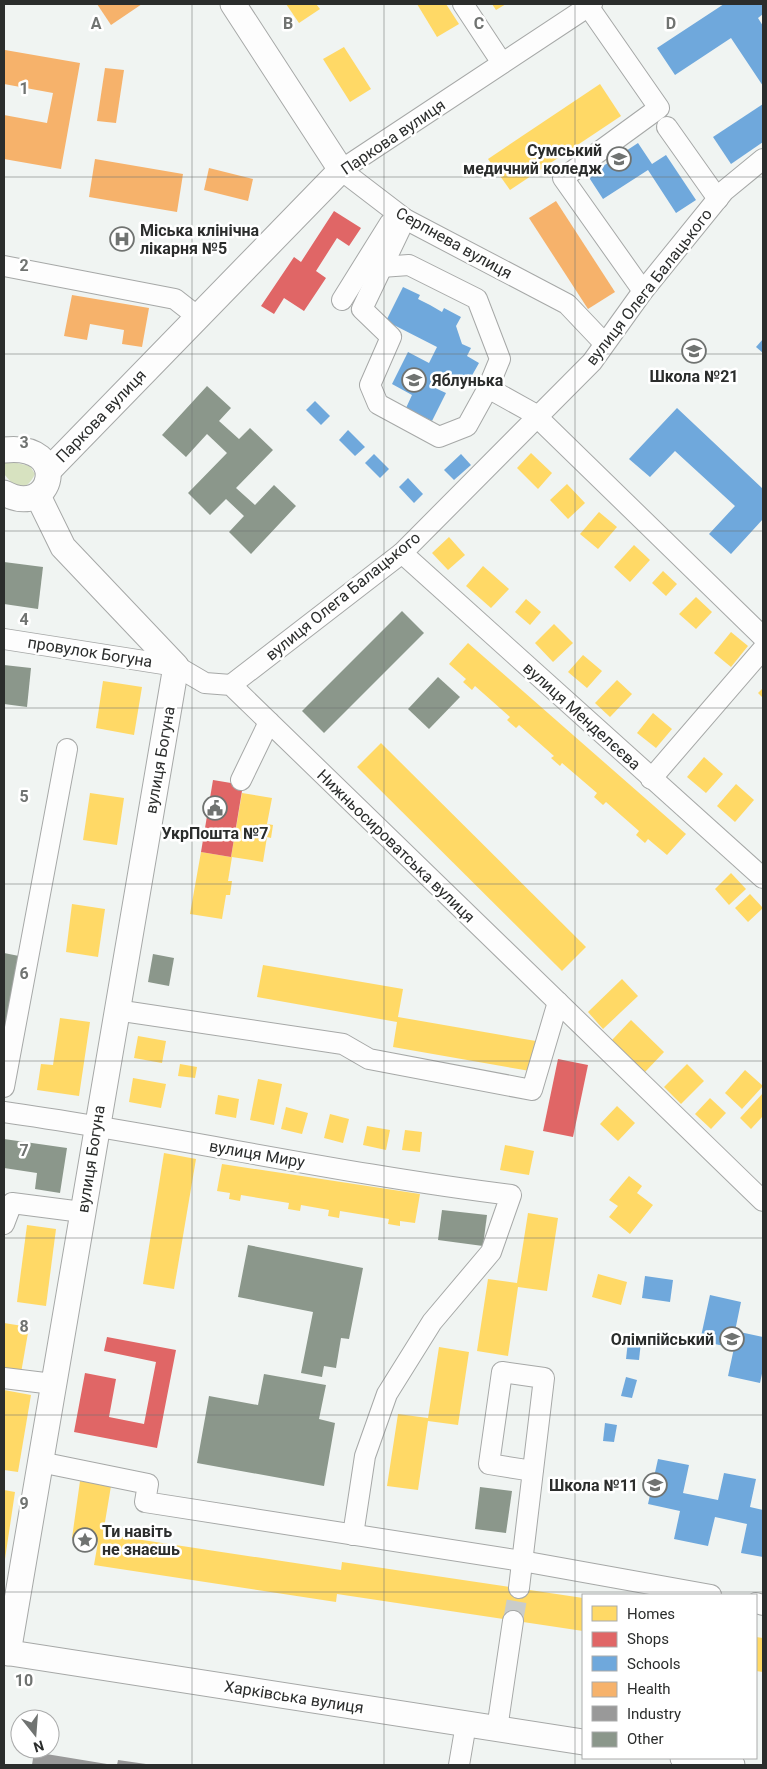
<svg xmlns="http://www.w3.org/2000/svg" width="767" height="1769" font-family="Roboto,sans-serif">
<rect width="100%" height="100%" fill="#f0f4f2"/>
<path fill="#d7e2c0" d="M4,460L30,466L35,474C30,484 26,488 15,487L4,474Z"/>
<g fill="#ffd966">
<path d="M286,4H316L320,9L299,23Z"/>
<path d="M417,4H446L459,24L437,37Z"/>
<path d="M492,4H506L496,10Z"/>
<path d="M344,47L371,89L350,102L323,59Z"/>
<path d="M600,84L621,116L510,190L488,159Z"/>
<path d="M531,453L552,473L538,489L517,468Z"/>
<path d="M567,484L585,503L568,519L550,500Z"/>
<path d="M599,512L617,527L598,549L580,534Z"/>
<path d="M449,537L465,555L448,570L432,553Z"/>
<path d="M634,545L650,560L630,582L614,567Z"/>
<path d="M483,566L509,589L491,608L466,586Z"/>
<path d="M663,571L677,584L666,596L652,583Z"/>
<path d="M696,597L712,612L696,629L679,614Z"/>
<path d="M526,599L541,612L530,625L515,612Z"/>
<path d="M554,624L573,643L553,662L535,643Z"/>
<path d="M731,632L748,646L731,667L714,653Z"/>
<path d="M468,643L686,834L667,855L648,839L645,843L636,835L639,831L606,802L603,805L594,797L597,793L562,763L560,766L551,758L554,756L519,725L516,728L507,720L510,717L475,686L472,690L463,682L466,679L449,664Z"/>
<path d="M583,655L602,671L587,688L568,672Z"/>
<path d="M617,680L632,694L610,717L595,703Z"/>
<path d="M103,681L142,687L134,735L96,728Z"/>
<path d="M763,688V698L758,693Z"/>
<path d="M653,713L672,729L656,748L637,733Z"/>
<path d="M381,743L586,947L562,971L357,767Z"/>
<path d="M704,757L723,774L706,793L687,777Z"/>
<path d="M736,784L754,800L735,822L717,806Z"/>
<path d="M90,793L124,798L117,845L83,840Z"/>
<path d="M242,793L272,798L267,824L273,825L271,838L267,837L263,862L232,857L228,881H232L230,895H226L222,919L190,914L201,852L231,857Z"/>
<path d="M731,873L746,889L729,905L715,889Z"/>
<path d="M750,894L763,908L748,922L735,908Z"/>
<path d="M72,904L105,909L98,957L66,952Z"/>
<path d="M263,965L403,989L398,1017L536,1041L530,1071L393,1047L397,1022L257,997Z"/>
<path d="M622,979L638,996L603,1029L588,1012Z"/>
<path d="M60,1018L90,1022L79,1096L37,1090L41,1064L53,1065Z"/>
<path d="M631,1020L664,1052L645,1072L612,1040Z"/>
<path d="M138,1036L166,1041L162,1063L134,1058Z"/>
<path d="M180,1064L197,1067L195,1078L178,1076Z"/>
<path d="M687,1064L704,1081L681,1104L664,1087Z"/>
<path d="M745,1070L763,1086L742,1109L725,1093Z"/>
<path d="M133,1078L166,1084L161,1108L129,1102Z"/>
<path d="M258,1079L282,1084L274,1125L250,1120Z"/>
<path d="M763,1093V1116L751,1129L740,1118Z"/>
<path d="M218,1095L239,1099L236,1118L215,1114Z"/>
<path d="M710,1098L726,1113L711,1129L695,1114Z"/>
<path d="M617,1106L635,1123L618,1141L600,1124Z"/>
<path d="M286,1107L308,1113L302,1134L281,1129Z"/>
<path d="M330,1114L349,1119L343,1143L324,1138Z"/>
<path d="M367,1126L390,1130L386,1150L363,1145Z"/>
<path d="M405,1130L422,1132L420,1152L402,1150Z"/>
<path d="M505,1145L534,1151L529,1175L500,1170Z"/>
<path d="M164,1153L196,1159L174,1289L143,1284Z"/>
<path d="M222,1164L420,1194L415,1223L400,1221V1226L388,1224L389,1219L340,1211L339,1218L328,1216L329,1210L301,1205L300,1211L288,1209L289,1203L241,1195L240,1201L229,1199L230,1193L217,1191Z"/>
<path d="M629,1176L642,1186L637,1193L653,1205L630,1234L609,1217L618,1206L609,1200Z"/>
<path d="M528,1213L558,1218L547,1291L518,1287L508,1356L477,1351L488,1279L517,1283Z"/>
<path d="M27,1225L56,1229L46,1306L17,1302Z"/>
<path d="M598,1274L627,1282L621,1305L592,1297Z"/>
<path d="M4,1323L29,1327L21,1373L4,1370Z"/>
<path d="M439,1347L469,1352L458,1425L428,1421L418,1490L387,1486L398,1414L428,1418Z"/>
<path d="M4,1390L31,1395L18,1472L4,1470Z"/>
<path d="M80,1481L111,1486L103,1534L341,1570L342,1562L583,1598V1631L337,1594L336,1602L94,1565L98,1542L72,1538Z"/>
<path d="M4,1490L15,1492L5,1559H4Z"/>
<path d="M756,1637L763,1638V1672L756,1671Z"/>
</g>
<g fill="#e06666">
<path d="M334,211L361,228L349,246L337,238L316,271L326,278L304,311L284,298L274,314L261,306L294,257L301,262Z"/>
<path d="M213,780L243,785L231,857L201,852Z"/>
<path d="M558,1059L588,1065L573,1137L543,1131Z"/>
<path d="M107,1337L176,1350L157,1448L74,1432L85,1373L116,1379L109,1417L144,1424L156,1362L104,1351Z"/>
</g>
<g fill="#6fa8dc">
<path d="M724,4H763V14L758,18L763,26V86L731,38L675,75L657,48Z"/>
<path d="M763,104V142L731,164L713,137Z"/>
<path d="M638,143L652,164L666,155L696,200L676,213L648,170L603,199L588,176Z"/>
<path d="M403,287L420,295L418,299L430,305L442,312L444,308L461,317L456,326L462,344L471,348L467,356L479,363L465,388L440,374L433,387L446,393L432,421L406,408L412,395L392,384L408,352L429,363L437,347L386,321Z"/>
<path d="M763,339V353L756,347Z"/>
<path d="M315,401L330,416L321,425L306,410Z"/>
<path d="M677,408L763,489V519L731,554L709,534L735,506L675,451L650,477L629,459Z"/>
<path d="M348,430L365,447L355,456L339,440Z"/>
<path d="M374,454L389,469L380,478L365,463Z"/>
<path d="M461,454L471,465L454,480L444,470Z"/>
<path d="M408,478L423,494L414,503L399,487Z"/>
<path d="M645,1276L673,1280L670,1302L642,1298Z"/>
<path d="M710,1295L741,1302L735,1331L763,1337V1369L760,1383L728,1376L734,1348L700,1341Z"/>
<path d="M628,1341L641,1342L639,1360L626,1359Z"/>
<path d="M626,1377L637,1380L632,1398L621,1396Z"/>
<path d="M605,1423L617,1425L614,1442L603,1441Z"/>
<path d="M658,1459L689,1465L683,1493L718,1500L724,1473L756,1479L750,1507L763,1510V1557L741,1553L747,1524L715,1517L708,1546L674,1539L680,1511L648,1504Z"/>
</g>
<g fill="#f6b26b">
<path d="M97,4H142L111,25Z"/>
<path d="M5,50L80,63L61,169L4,159V115L47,123L53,93L4,84Z"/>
<path d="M105,68L124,70L116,123L97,121Z"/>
<path d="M95,159L183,174L177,212L89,197Z"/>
<path d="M209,168L253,179L248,201L204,190Z"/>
<path d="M556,201L615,292L588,309L529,218Z"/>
<path d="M72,295L149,308L142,347L122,344L124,330L90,324L87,340L64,336Z"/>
</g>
<g fill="#999">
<path d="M34,1752L107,1764V1765H32Z"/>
<path d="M118,1760L146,1764V1765H117Z"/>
</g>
<g fill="#8b978b">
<path d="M207,386L231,408L219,421L239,439L250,428L273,450L236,488L255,505L274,485L296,506L251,554L229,532L244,516L226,499L210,515L188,493L227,453L207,434L186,457L162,435Z"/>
<path d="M4,562L43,567L38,609L4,604Z"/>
<path d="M402,611L424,633L324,733L302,711Z"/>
<path d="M4,665L31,668L27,707L4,704Z"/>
<path d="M438,677L460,697L429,729L408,709Z"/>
<path d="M4,953L19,956L5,1031H4Z"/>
<path d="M153,954L174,958L169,986L148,982Z"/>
<path d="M4,1139L67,1148L60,1193L35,1189L37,1173L4,1168Z"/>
<path d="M442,1210L487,1215L483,1246L438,1240Z"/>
<path d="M248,1245L363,1268L349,1339L341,1338L336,1368L324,1366L322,1377L301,1373L313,1312L238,1297Z"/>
<path d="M264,1374L326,1385L319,1419L335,1423L324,1486L197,1463L209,1396L258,1405Z"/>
<path d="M480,1487L512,1491L506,1533L475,1529Z"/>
</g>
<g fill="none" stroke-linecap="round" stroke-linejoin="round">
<path stroke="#c9ccca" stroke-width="20" stroke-dasharray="20 10" stroke-linecap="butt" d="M513,1621L519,1588"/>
<g stroke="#a6a8a7" stroke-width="22">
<g id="minor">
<path d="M463,4L502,63"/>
<path d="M592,4L341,170L405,219L567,304L604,343"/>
<path d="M588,6L659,108L563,178L643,291"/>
<path d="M667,127L718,199"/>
<path d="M405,219L362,309L391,337L370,385L378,404L439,437L467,426L488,388"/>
<path d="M4,266L175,299L198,317"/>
<path d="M381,267L409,265L477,299L500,359L488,388L533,413L763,637"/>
<path d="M342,300L390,223"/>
<path d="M402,553L763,878"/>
<path d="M4,639L176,666L205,683L231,685L763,1201"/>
<path d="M231,685L402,553L592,362L643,291L724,191L763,159"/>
<path d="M651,779L763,649"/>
<path d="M241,780L269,722"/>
<path d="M116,1010L343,1044L369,1059L532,1090L558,1002"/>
<path d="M4,1087L67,749"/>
<path d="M4,1112C173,1136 341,1174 511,1195L491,1252L432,1322L387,1394L365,1456L353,1535"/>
<path d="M4,1224L12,1203L82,1212"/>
<path d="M4,1378L53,1384"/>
<path d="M40,1462L148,1484L145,1502L522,1561L711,1595"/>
<path d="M519,1588L544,1378L502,1372L489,1464L533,1471"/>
<path d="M756,1603L763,1605"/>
<path d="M497,1729L513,1621"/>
<path d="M459,1765L466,1724"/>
</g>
</g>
<g stroke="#a6a8a7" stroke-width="27">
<g id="major">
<path d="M4,450C72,442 53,520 4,493"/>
<path d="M49,470L341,170L233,4"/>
<path d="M4,1652L583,1742"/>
<path d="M8,1653L176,666L63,547L38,496"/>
<path d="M683,1758L732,1765"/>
</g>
</g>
<use href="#minor" stroke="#fdfdfd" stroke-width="20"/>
<use href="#major" stroke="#fdfdfd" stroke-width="25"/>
</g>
<path fill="none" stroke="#707371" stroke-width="1" stroke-opacity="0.55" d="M192,4V1765M384,4V1765M575,4V1765M4,177H763M4,354H763M4,531H763M4,708H763M4,884H763M4,1061H763M4,1238H763M4,1415H763M4,1592H763"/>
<defs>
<g id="university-ring" transform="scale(1.25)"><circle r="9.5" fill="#fff" stroke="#707371" stroke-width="1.5"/><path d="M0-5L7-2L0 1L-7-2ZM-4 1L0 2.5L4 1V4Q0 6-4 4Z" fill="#707371"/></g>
<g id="hospital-ring" transform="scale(1.25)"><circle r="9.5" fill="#fff" stroke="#707371" stroke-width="1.5"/><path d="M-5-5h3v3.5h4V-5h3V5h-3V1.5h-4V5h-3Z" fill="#707371"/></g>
<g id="school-ring" transform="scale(1.25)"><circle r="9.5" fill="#fff" stroke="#707371" stroke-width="1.5"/><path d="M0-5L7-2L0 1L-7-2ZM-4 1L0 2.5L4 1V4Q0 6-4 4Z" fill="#707371"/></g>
<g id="civic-ring" transform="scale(1.25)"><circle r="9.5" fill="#fff" stroke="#707371" stroke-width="1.5"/><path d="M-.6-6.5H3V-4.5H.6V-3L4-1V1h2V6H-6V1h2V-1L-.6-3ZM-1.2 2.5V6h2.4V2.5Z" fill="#707371"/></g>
<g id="sight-ring" transform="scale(1.25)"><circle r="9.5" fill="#fff" stroke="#707371" stroke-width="1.5"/><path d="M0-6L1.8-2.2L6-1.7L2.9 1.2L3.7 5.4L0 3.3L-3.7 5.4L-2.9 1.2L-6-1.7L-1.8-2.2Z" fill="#707371"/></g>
</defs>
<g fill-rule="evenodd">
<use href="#university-ring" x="619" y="159"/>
<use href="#hospital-ring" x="122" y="239"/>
<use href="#school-ring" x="694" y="351"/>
<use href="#school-ring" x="414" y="380"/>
<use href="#civic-ring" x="215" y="808"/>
<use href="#school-ring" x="732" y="1339"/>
<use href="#school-ring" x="655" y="1485"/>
<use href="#sight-ring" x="85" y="1540"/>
</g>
<g text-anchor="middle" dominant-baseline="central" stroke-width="5" stroke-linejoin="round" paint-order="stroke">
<g font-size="16" fill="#2b2d2c" stroke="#fff">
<text transform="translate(393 137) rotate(-34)">Паркова вулиця</text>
<text transform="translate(454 243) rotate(29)">Серпнева вулиця</text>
<text transform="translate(649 287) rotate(-52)">вулиця Олега Балацького</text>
<text transform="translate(101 416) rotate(-46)">Паркова вулиця</text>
<text transform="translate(343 596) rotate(-39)">вулиця Олега Балацького</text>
<text transform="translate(90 652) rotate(9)">провулок Богуна</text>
<text transform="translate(582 716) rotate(42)">вулиця Менделєєва</text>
<text transform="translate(160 760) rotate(-80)">вулиця Богуна</text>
<text transform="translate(396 846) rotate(44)">Нижньосироватська вулиця</text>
<text transform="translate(257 1154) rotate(10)">вулиця Миру</text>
<text transform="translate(91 1159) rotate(-81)">вулиця Богуна</text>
<text transform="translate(294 1697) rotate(9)">Харківська вулиця</text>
</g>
<g font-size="16" font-weight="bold" fill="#2b2d2c" stroke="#fff" text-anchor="end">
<text x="602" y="150">Сумський<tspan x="602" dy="18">медичний коледж</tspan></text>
<text x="140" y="230" text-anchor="start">Міська клінічна<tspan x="140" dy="18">лікарня №5</tspan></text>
<text x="694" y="376" text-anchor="middle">Школа №21</text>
<text x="432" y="380" text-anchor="start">Яблунька</text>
<text x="215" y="833" text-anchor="middle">УкрПошта №7</text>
<text x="714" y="1339">Олімпійський</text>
<text x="638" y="1485">Школа №11</text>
<text x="102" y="1531" text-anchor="start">Ти навіть<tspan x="102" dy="18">не знаєшь</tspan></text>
</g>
</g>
<g font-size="16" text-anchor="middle" font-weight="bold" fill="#707371" stroke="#fff" stroke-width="5" stroke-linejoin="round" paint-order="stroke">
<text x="96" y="29">A</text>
<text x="288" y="29">B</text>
<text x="479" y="29">C</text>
<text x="671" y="29">D</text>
<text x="24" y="94">1</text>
<text x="24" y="271">2</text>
<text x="24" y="448">3</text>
<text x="24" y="625">4</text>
<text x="24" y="802">5</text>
<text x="24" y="979">6</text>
<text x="24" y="1156">7</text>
<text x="24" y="1332">8</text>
<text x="24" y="1509">9</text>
<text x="24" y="1686">10</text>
</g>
<rect width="767" height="1769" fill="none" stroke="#2b2d2c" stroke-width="10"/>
<rect x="582" y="1594" width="175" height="165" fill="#ffffff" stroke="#aaabab"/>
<rect x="592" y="1606" width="25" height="15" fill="#ffd966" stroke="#aaabab"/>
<text x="627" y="1619" font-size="15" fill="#2b2d2c">Homes</text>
<rect x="592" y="1632" width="25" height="15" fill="#e06666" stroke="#aaabab"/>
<text x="627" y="1644" font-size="15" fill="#2b2d2c">Shops</text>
<rect x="592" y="1656" width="25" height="15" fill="#6fa8dc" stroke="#aaabab"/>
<text x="627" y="1669" font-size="15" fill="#2b2d2c">Schools</text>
<rect x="592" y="1682" width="25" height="15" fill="#f6b26b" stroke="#aaabab"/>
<text x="627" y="1694" font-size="15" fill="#2b2d2c">Health</text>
<rect x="592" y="1706" width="25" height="15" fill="#999999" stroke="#aaabab"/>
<text x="627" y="1719" font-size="15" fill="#2b2d2c">Industry</text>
<rect x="592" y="1732" width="25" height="15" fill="#8b978b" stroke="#aaabab"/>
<text x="627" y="1744" font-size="15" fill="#2b2d2c">Other</text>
<g transform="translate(35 1734) rotate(163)"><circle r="24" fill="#ffffff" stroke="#aaabab"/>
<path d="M0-4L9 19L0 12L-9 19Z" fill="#707371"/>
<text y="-8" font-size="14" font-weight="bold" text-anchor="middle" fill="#2b2d2c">N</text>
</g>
</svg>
